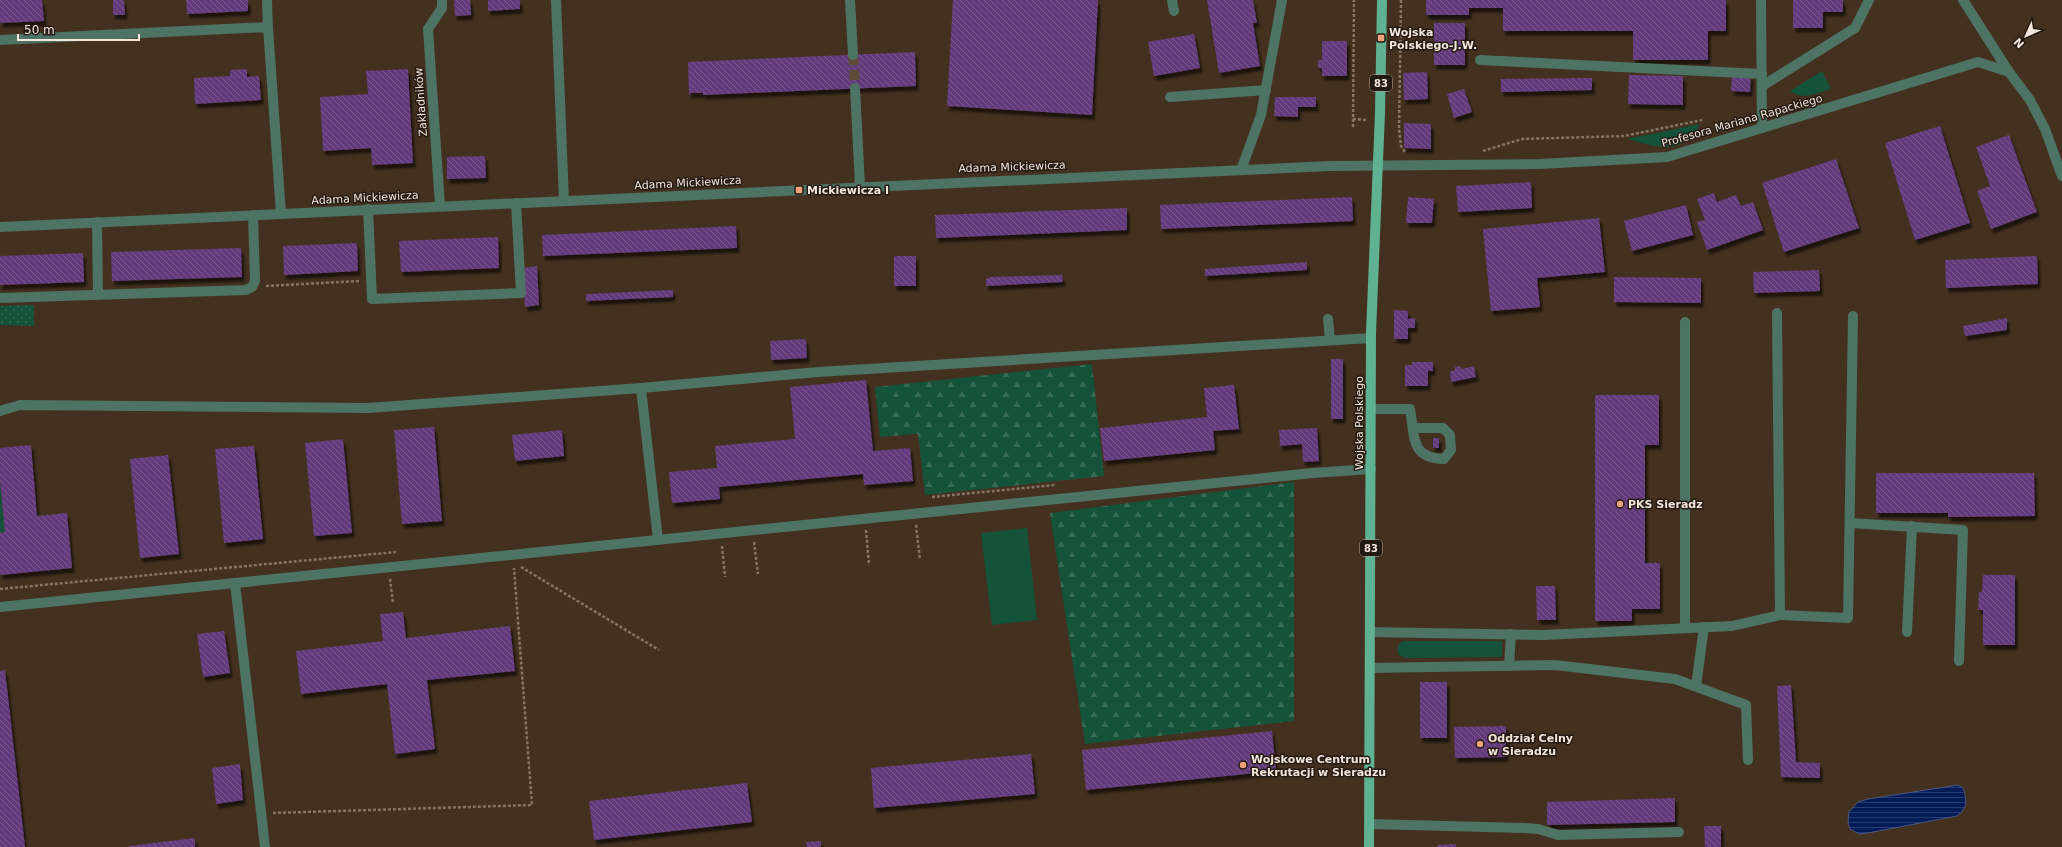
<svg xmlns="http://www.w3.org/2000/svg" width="2062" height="847" font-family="'DejaVu Sans',sans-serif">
<defs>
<pattern id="forest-firs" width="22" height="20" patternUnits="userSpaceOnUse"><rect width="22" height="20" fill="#14523a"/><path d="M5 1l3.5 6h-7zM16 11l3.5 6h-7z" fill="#376b56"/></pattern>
<pattern id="park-dots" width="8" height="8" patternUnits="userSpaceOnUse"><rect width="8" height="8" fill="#14523a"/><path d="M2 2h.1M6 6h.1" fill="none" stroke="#376b56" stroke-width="1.8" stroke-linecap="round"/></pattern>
<pattern id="water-rules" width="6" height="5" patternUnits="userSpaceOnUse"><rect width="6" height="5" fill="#031b57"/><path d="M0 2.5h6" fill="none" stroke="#283c6f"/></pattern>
<pattern id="building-back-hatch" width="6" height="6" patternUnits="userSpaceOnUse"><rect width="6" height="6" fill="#643a7b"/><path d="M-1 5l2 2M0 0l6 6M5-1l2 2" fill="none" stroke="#7b568d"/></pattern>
<filter id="shadow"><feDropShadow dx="2.5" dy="4.5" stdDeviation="1" flood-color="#0009"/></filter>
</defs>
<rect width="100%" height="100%" fill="#44301e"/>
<g fill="#14523a">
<path d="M1822,71L1831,89C1817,93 1803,101 1790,91Z"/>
<path d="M1700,124C1683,157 1656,147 1627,139Z"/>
<path d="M0,481L5,532L0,533Z"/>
<path d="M1027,528L1037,620L992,625L981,533Z"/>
<path d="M1404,641H1502V657L1405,658L1399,655L1397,649L1399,644Z"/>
</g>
<g fill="url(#forest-firs)">
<path d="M1092,364L1104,476L925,495L918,434L880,437L875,387Z"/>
<path d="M1294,482V721L1085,744L1050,513Z"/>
</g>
<path fill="url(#park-dots)" d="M34,305V326L0,325V306Z"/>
<path fill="url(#water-rules)" stroke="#4b587f" d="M1958,785L1963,788C1967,800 1968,808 1957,816L1868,833L1859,834L1850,829L1848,822L1849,812L1858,802L1868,799Z"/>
<g fill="url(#building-back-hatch)" filter="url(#shadow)">
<path d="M0,0H42L44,21L0,23Z"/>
<path d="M113,0H124L125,15H113Z"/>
<path d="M186,0H248V11L187,14Z"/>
<path d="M454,0H470L471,15L455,16Z"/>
<path d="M488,0H520V9L488,11Z"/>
<path d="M953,0H1098L1092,115L947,106Z"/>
<path d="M1207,0H1253L1257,23H1253L1260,66L1219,73Z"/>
<path d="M1426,0H1726V31H1708V60H1633V31H1503V8H1469V15H1426Z"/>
<path d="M1793,0H1843V12H1823V28H1793Z"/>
<rect x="1434" y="23" width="31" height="42"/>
<path d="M1194,34L1200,68L1154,76L1148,42Z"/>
<path d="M1322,41H1347V76H1322V68H1318V60H1322Z"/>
<path d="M915,52L916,86L703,95V93H691L689,95L688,62Z"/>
<path d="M247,69V77L259,76L261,100L195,104L194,78L230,76V70Z"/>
<path d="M408,69L413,163L372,165L371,148L323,151L320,97L368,94L366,71Z"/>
<path d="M1427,72L1428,99L1404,100L1403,73Z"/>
<path d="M1629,75L1683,76V105L1628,104Z"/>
<path d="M1732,75L1751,76L1750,92L1731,91Z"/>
<path d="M1592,78V90L1501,92V79Z"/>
<path d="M1464,89L1472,112L1454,118L1447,94Z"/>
<path d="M1275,97H1316V107H1298V117L1274,116Z"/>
<path d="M1404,123L1431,124V149L1404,148Z"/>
<path d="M1940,126L1970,223L1915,240L1885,143Z"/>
<path d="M2009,135L2037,212L1991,229L1977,191L1990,186L1976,147Z"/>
<path d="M485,156L486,178L447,179V157Z"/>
<path d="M1836,159L1859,228L1784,252L1762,183Z"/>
<path d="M1531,182L1532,208L1458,212L1456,186Z"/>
<path d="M1714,193L1717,202L1736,195L1741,206L1753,202L1763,230L1707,250L1697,222L1705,220L1697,199Z"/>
<path d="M1352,197L1353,221L1161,229L1160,205Z"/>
<path d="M1408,197L1434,199L1432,223H1406Z"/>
<path d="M1686,205L1693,235L1632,251L1624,221Z"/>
<path d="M1127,208V230L936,238L935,215Z"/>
<path d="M1599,218L1605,272L1537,278L1540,307L1491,311L1483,229Z"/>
<path d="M736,226L737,248L543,256L542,235Z"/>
<path d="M498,237L499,268L401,272L399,241Z"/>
<path d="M357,243L358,271L284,275L283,246Z"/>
<path d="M241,248L242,277L112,281L111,252Z"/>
<path d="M83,253L84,282L0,285V256Z"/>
<rect x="894" y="256" width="22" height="30"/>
<path d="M2037,256L2038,284L1946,288L1945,260Z"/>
<path d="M1307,262V270L1205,276V269Z"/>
<path d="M537,266L539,305L525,307L523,268Z"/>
<path d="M1819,270L1820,291L1754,293L1753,272Z"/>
<path d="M1062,275L1063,282L986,286V279L991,277Z"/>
<path d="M1614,277L1701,278V303L1614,302Z"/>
<path d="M673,290V297L586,301V294Z"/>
<path d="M1394,310L1408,311V319L1415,318V328H1408V339H1394Z"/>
<path d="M2007,318V330L1965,336L1963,326Z"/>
<path d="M806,339L807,358L771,360L770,341Z"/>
<rect x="1331" y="359" width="12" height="60"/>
<path d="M1412,362H1433V371H1428V386H1405V365H1412Z"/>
<path d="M1460,366L1461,369L1474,366L1476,377L1451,382L1450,371L1455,370V367Z"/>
<path d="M866,380L873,451L910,448L913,481L864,485L863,474L719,487L720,499L672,503L669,472L717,468L715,446L795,439L790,387Z"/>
<path d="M1234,385L1239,429L1213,431L1215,450L1104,461L1100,428L1207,417L1204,388Z"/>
<path d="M1595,395H1659V445H1645V563H1660V609H1632V621H1595Z"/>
<path d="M434,427L442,521L402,524L394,430Z"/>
<path d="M1317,428L1319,461L1303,462L1302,444L1280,446L1279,430Z"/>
<path d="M562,430L564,456L515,461L512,435Z"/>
<rect x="1433" y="438" width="6" height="10"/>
<path d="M343,439L352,533L314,536L305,443Z"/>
<path d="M31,445L37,516L67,513L72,568L0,575V533L5,532L0,481V448Z"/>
<path d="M254,446L263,539L224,543L215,449Z"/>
<path d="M168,455L179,554L140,558L130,459Z"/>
<path d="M1876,473H2034L2035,516L1948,517V513H1876Z"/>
<path d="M1983,575H2015V645H1983V610H1978L1979,592H1982Z"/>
<path d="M1536,586H1555L1556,620H1537Z"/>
<path d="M403,612L406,638L510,626L515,671L427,680L435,749L395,754L387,684L301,694L296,651L383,641L380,614Z"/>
<path d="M224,631L230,673L203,677L197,634Z"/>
<path d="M5,670L25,847H0V671Z"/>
<rect x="1420" y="682" width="27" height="56"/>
<path d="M1791,685L1796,762L1820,763V778L1781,777L1777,686Z"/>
<path d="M1506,726V757L1455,758L1454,727Z"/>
<path d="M1272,731L1276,771L1086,790L1082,750Z"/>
<path d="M1031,754L1035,794L874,808L871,768Z"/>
<path d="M240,764L243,800L216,804L212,768Z"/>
<path d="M747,783L752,822L594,840L589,801Z"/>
<path d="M1675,798V822L1547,825V802Z"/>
<path d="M1704,826H1721V847H1705Z"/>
<path d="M195,838V847H129V846Z"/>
<path d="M821,841V847H807L806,842Z"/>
<path d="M1456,844V847H1437V845Z"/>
</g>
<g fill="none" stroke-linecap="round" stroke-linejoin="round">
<path stroke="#5e4b3a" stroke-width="10" stroke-dasharray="10 5" stroke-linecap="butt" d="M853,55L855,88"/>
<g stroke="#867565" stroke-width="2.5" stroke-dasharray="3 2" stroke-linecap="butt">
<path d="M1401,0L1399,129L1401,146L1405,152"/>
<path d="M1353,119L1367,120"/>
<path d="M1353,127L1354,0"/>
<path d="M1483,151L1522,139L1624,136L1702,120"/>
<path d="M266,286L359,281"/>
<path d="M932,497L1055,485"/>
<path d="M916,525L920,560"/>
<path d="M866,530L869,565"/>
<path d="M754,542L758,574"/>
<path d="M722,546L725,577"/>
<path d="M521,567L659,650"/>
<path d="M390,579L393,603"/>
<path d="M0,589L396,552"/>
<path d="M273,813L532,805L514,568"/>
</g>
<g stroke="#4d7364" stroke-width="10">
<path d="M267,0L268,30"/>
<path d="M556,0L564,201"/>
<path d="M850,0L853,55"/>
<path d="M1172,0L1174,11"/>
<path d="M1761,0L1762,128"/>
<path d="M1963,0L2009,72L2030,100L2045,129L2062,176"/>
<path d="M0,40L268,27L281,214"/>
<path d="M1480,60L1762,74"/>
<path d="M1762,86L1855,28L1869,0"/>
<path d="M855,88L860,186"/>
<path d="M1170,97L1266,90"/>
<path d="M1241,170L1261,115L1282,0"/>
<path d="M440,206L428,29L442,8V0"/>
<path d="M368,209L372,299L521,293L516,203"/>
<path d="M97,222L98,295"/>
<path d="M0,227L1330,166L1540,164L1667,157L1978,62L2009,72"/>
<path d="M0,298L246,290L252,287L255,281L253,215"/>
<path d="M1328,319L1330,340"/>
<path d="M641,388L818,372L1371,338"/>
<path d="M1372,409H1410C1415,437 1410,458 1444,459L1451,450L1450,435L1443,428H1413"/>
<path d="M0,411L20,405L368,408L641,388L658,540"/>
<path d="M1850,523L1963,530L1959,661"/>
<path d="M235,583L265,847"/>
<path d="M0,607L1313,473L1371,469"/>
<path d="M1780,615L1848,618L1853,316"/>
<path d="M1685,628V322"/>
<path d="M1370,632L1544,635L1732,626L1780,615L1777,313"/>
<path d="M1907,632L1912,526"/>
<path d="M1509,666L1511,634"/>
<path d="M1370,668L1555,665L1675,679L1746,705L1748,760"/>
<path d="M1696,686L1704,627"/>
<path d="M1369,824L1525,828L1538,829L1558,835L1679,832"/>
</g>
<path stroke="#5eb191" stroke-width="10" d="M1369,847L1371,333L1380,113L1382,0"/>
</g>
<g fill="#f0a27a" stroke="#231a12" stroke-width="1.5">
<rect x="1377" y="34" width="8" height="8" rx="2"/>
<rect x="795" y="186" width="8" height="8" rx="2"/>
<circle cx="1620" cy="504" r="4"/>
<circle cx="1480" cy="744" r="4"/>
<circle cx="1243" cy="765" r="4"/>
</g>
<g text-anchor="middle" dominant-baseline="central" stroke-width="3" stroke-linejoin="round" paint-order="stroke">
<g fill="#231a12" stroke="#b5a99f" stroke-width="1">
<rect x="1370" y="75" width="22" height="16" rx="3"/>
<rect x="1360" y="540" width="22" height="16" rx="3"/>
</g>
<g font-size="10" font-weight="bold" fill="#f4e6db">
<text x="1381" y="83">83</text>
<text x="1371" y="548">83</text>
</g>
<g font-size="11" font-weight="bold" fill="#f4e6db" stroke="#231a12" text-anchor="start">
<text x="1389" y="32">Wojska<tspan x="1389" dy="13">Polskiego-J.W.</tspan></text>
<text x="807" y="190">Mickiewicza I</text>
<text x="1628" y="504">PKS Sieradz</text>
<text x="1488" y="738">Oddział Celny<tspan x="1488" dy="13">w Sieradzu</tspan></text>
<text x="1251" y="759">Wojskowe Centrum<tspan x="1251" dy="13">Rekrutacji w Sieradzu</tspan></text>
</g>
<g font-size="11" fill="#f4e6db" stroke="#231a12">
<text transform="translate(421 102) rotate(-94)">Zakładników</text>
<text transform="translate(1742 121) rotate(-16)">Profesora Mariana Rapackiego</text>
<text transform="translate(1012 167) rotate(-2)">Adama Mickiewicza</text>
<text transform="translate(688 183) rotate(-3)">Adama Mickiewicza</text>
<text transform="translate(365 198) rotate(-3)">Adama Mickiewicza</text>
<text transform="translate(1359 423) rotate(-90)">Wojska Polskiego</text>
</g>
</g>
<g transform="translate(2026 36) rotate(225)" stroke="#231a12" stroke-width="3" paint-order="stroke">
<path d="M0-3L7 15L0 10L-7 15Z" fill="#f4e6db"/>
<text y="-6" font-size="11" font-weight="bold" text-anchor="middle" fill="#f4e6db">N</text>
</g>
<path d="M18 34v6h121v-6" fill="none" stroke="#f4e6db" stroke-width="2"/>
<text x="24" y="34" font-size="12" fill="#f4e6db" stroke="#231a12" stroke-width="3" paint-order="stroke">50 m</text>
</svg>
